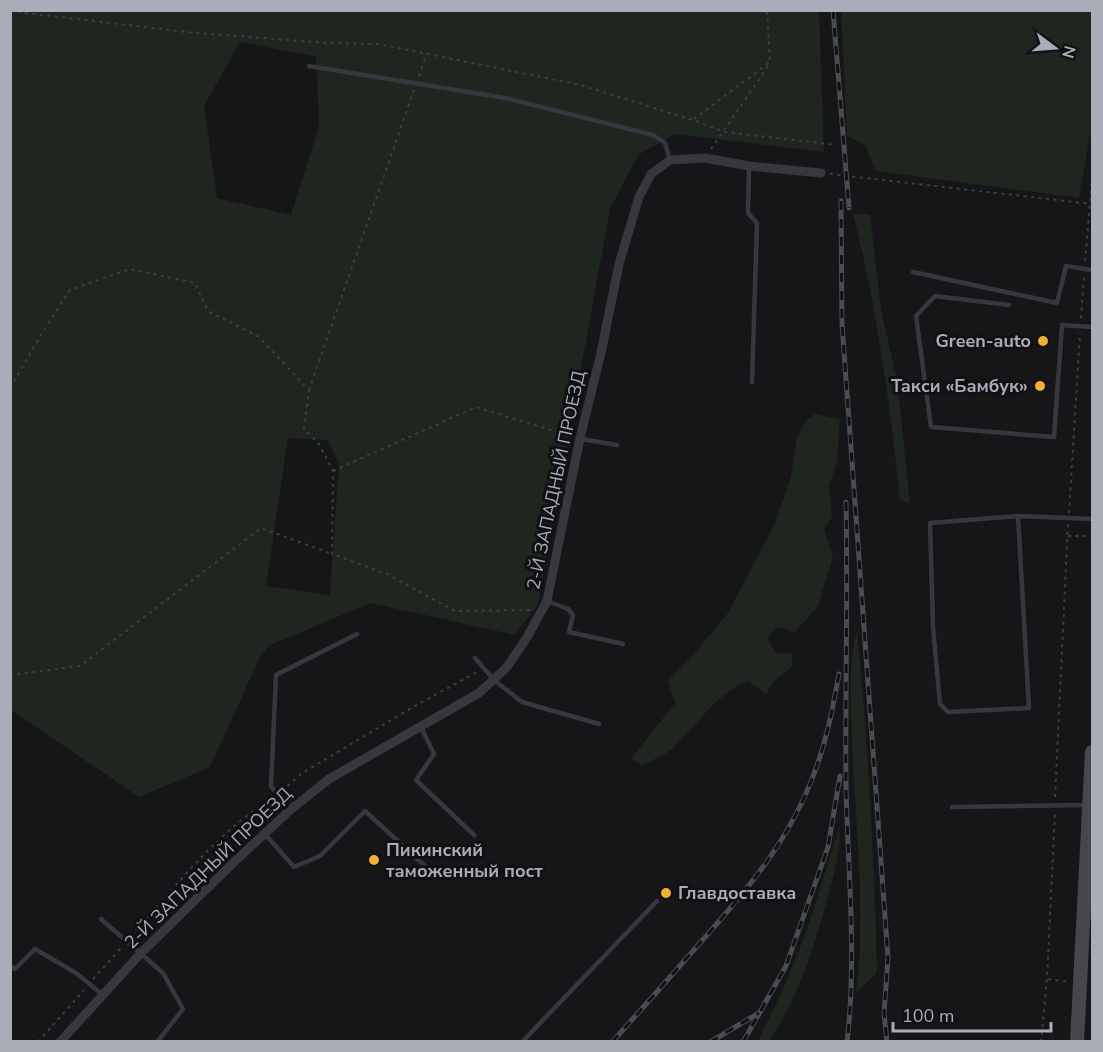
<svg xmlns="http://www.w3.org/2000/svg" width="1103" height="1052" font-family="'Nunito Sans',sans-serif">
<rect width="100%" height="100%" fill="#161618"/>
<g fill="#1e261f" fill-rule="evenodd">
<path d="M10,11H819L824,152L675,134L638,155L610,209L538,605L514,635L371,603L270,645L260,657L210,767L139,797L11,710ZM240,42L316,57L319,126L291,215L217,198L204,106ZM288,438L327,440L339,463L330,595L266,586Z"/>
<path d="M841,11H1092V122L1079,198L876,171L865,145L847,136Z"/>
<path d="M853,214H870L881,310L897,379L910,504L900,499C890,404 877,307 853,214Z"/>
<path d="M815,414L840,419L837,461L829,486L832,517L824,529L833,557L818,606L795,632L778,627L767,638L776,653L792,654V667L773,682L766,694L748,681C717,693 698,724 674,747C666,755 652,760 642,765L631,759L675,703L668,681L689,660L728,613L775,523L791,477L797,437L806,421Z"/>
<path d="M857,630C868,742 874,855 877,967L875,975L856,992C867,907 854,820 852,735C851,701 848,664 857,630Z"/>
<path d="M840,825C840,857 832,883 823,914C810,960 796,1000 770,1040L758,1041L785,985L807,930Z"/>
</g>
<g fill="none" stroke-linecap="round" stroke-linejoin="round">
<g stroke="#3d3f44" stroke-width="2" stroke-dasharray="3 4.5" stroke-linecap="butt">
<path d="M10,11L186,32L326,43L379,44L580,85L693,120L725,132L836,145"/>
<path d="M419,76L427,53"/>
<path d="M694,119L770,62L767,10"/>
<path d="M711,149L769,65"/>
<path d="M830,174L1092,204"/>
<path d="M1085,261L1092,180"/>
<path d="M1081,318L1084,276"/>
<path d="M10,388L44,330L70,290L130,269L195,283L208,311L259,337L309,390L304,429L319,444L333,471L332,554L387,574L455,611L530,610"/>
<path d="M309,390L414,90"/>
<path d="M333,471L476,407L570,436"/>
<path d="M1069,513L1080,333"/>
<path d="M1068,536H1092"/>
<path d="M10,675L80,666L261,528L332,554"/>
<path d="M282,791L301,774L413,707L479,671"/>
<path d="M1055,797L1068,524"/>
<path d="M131,936C175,888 216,832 273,798"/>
<path d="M93,979L122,947"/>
<path d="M1048,979L1069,982"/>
<path d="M38,1042L84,990"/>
<path d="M1041,1042L1047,979L1055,812"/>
</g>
<g stroke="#37383d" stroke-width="4.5">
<path d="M309,66L505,98L653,135L665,143L670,160"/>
<path d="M749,166L748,213L757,223L752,382"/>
<path d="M913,272L1057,303L1066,266L1092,270"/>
<path d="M1009,305L935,296L916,316L931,427L1054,437L1062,325L1092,327"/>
<path d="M581,439L617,445"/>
<path d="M1018,516L1029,708L948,712L940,704L933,627L930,523L1018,516L1092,519"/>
<path d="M547,601L568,609L573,615L569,632L623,644"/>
<path d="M475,658L494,680L522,702L599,724"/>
<path d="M421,727L434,754L416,780L474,835"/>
<path d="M952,807L1087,805"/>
<path d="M289,811L271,786L276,675L357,634"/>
<path d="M265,834L294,867L320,856L365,811L426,867"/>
<path d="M101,919L163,973L183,1009L157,1042"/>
<path d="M10,966L15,969L35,949L76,973L103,995"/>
<path d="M522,1042L657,901"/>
</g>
<path stroke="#37383d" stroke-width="9" d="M60,1042L141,953L232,864L289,811L329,779L479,693L507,667L526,639L547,601L580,438L601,353L619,264L639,197L651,174L670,160L705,158L749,166L821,173"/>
<path stroke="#45474d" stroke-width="14" d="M1077,1042L1092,752"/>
<g stroke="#4a4c52" stroke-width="5">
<g id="rail">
<path d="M833,10L849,208"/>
<path d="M841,201L842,324L888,958L884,1013L887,1042"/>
<path d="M846,502C848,597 845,692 846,788C848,871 857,958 847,1042"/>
<path d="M612,1042C642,1009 671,976 700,943C748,889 790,840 815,771C827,739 833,707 839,674"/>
<path d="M710,1042L759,1013"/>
<path d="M743,1042L786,966L828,847L840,776"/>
</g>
</g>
<use href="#rail" stroke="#111113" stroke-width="3" stroke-dasharray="9" stroke-linecap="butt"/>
</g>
<g fill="#f2b134" stroke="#111113" stroke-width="2">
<circle cx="1043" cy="341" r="6"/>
<circle cx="1040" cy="386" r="6"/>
<circle cx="374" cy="860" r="6"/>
<circle cx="666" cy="893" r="6"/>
</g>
<g text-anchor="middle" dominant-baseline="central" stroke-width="6" stroke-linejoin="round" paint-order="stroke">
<g font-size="18" font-weight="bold" fill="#a8adb8" stroke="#111113" text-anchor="end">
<text x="1031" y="341">Green-auto</text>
<text x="1028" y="386">Такси «Бамбук»</text>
<text x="386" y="850" text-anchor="start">Пикинский<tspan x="386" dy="21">таможенный пост</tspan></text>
<text x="678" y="893" text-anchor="start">Главдоставка</text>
</g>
<g font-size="18" fill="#a8adb8" stroke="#111113">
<text transform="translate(556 480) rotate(-78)">2-Й ЗАПАДНЫЙ ПРОЕЗД</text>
<text transform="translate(208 868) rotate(-44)">2-Й ЗАПАДНЫЙ ПРОЕЗД</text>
</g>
</g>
<rect width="1103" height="1052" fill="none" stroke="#a8adb8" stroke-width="24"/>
<g transform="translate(1055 48) rotate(106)" stroke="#111113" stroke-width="4.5" paint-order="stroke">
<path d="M0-4.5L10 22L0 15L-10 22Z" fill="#a8adb8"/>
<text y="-9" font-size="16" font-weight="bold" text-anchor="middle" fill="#a8adb8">N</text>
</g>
<path d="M893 1022v9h158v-9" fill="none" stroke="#a8adb8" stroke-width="3"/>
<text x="902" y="1022" font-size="18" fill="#a8adb8" stroke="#111113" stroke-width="4.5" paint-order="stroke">100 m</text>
</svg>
